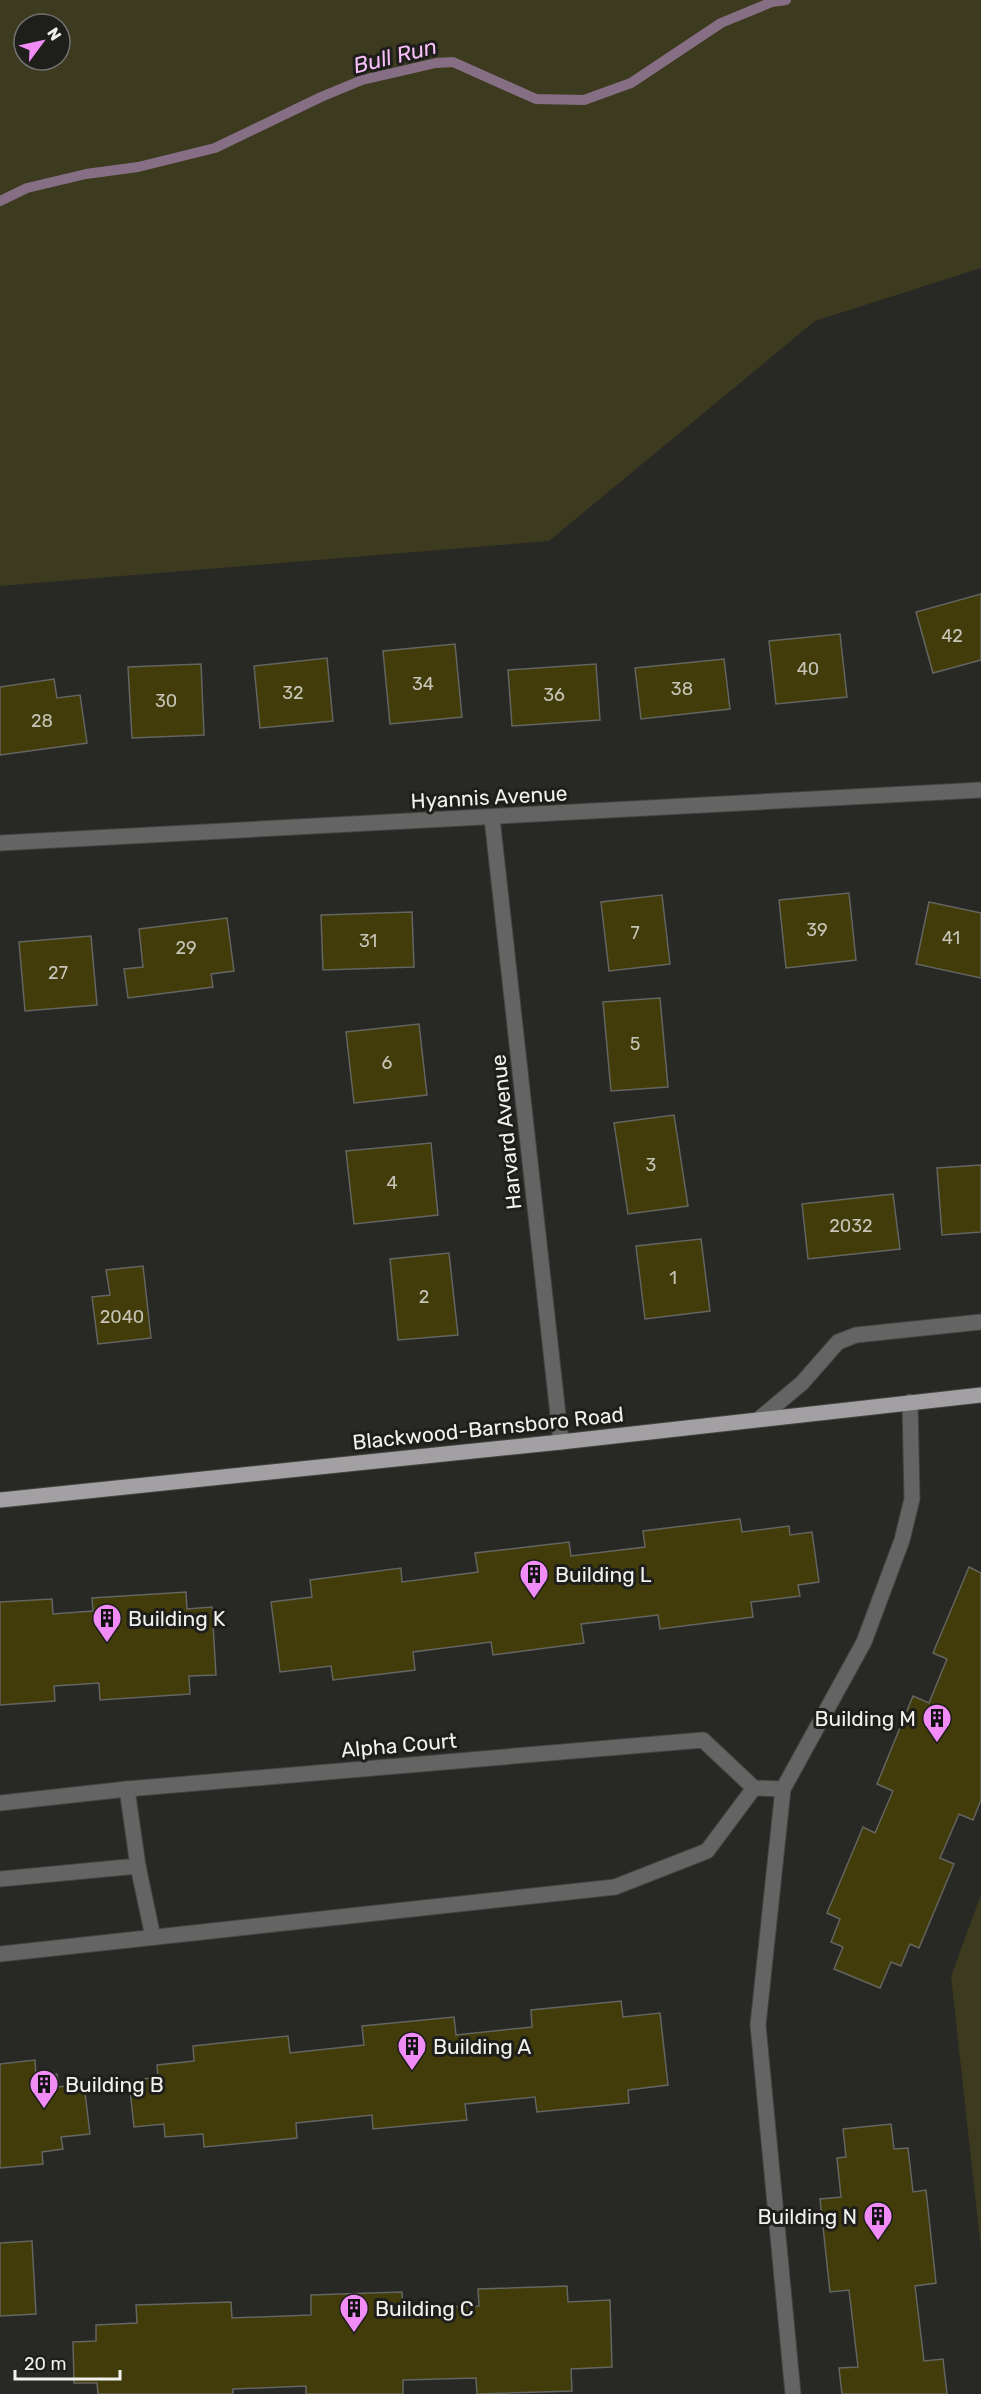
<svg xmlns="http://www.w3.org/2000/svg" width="981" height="2394" font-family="Rubik,sans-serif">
<rect width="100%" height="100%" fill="#282825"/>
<g fill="#3c3a1f" fill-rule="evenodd">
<path d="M0,0H981V268L815,321L549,541L0,586ZM24,24H60V60H24Z"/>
<path d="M981,1895V2250L951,1976Z"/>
</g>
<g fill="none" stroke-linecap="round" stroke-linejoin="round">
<path stroke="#866f85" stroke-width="10" d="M0,201L27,188L86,174L138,167L215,148L321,97L362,80L436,63L453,62L536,99L584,100L631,83L721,23L772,2L786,0"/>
</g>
<g fill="#413c09" stroke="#646460" stroke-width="1.5">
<path d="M981,594V660L933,673L916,612Z"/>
<path d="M840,634L847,697L776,704L769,641Z"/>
<path d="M455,644L462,717L390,724L383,651Z"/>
<path d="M327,658L333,721L260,728L254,666Z"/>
<path d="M724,659L730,709L641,719L635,668Z"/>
<path d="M201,664L204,735L132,738L128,667Z"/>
<path d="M596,664L600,720L512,726L508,670Z"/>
<path d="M54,679L57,698L80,695L87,743L0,755V687Z"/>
<path d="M849,893L856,960L786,968L779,900Z"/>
<path d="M662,895L670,964L609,971L601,902Z"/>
<path d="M929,902L981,913V978L916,964Z"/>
<path d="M412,912L414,967L323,970L321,915Z"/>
<path d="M227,918L234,971L211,974L213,987L128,998L124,969L143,967L139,929Z"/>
<path d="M91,936L97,1005L25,1011L19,942Z"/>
<path d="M660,998L668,1087L611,1091L603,1002Z"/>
<path d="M419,1024L427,1095L354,1103L346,1032Z"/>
<path d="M674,1115L688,1206L628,1214L614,1123Z"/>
<path d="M431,1143L438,1215L354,1224L346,1151Z"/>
<path d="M981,1165V1232L942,1235L937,1168Z"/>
<path d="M893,1194L900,1249L808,1259L802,1204Z"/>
<path d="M701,1239L710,1311L645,1319L636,1246Z"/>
<path d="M449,1253L458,1335L398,1340L390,1259Z"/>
<path d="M143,1266L151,1338L98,1344L92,1297L110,1295L106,1270Z"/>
<path d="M740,1519L742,1532L789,1526L790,1535L812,1532L819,1582L798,1585L800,1596L751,1602L753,1617L660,1629L658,1615L581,1624L584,1643L493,1655L491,1642L413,1652L415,1670L333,1680L331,1666L280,1672L271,1602L312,1597L310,1580L401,1568L402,1582L478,1572L475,1553L569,1542L571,1556L645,1547L643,1531Z"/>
<path d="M969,1567L981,1573V1800L973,1820L959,1814L940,1858L954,1864L919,1948L910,1944L901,1966L891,1962L880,1988L834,1969L843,1947L831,1942L840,1919L827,1913L863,1827L875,1833L893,1791L877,1784L913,1696L929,1703L947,1659L933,1653Z"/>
<path d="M186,1592L187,1609L212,1607L216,1675L189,1676L190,1694L100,1700L99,1683L54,1686L55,1701L0,1705V1602L52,1599L53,1614L93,1611L92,1598Z"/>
<path d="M621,2001L623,2017L660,2013L668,2085L628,2090L629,2103L537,2112L535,2097L465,2104L467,2120L373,2129L372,2115L296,2123L297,2138L204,2147L203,2134L165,2137L164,2124L134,2127L129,2081L158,2077L157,2065L194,2061L193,2046L288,2036L290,2053L364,2045L362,2026L454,2017L456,2035L532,2027L531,2010Z"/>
<path d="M35,2060L36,2077L57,2074L58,2087L84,2084L90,2134L61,2137L63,2149L42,2152L43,2164L0,2168V2064Z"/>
<path d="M891,2124L894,2149L908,2148L913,2192L926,2190L936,2283L915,2286L924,2361L943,2359L947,2394H842L839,2368L858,2367L849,2290L830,2292L820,2199L841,2197L837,2158L846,2157L843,2129Z"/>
<path d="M32,2241L36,2314L0,2316V2243Z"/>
<path d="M567,2286L568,2302L610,2300L612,2367L571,2369L572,2391L477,2394L476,2378L403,2380V2394H306V2386L233,2389V2394H98L97,2383H74L73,2342L96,2341V2325L137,2323L136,2305L231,2302L232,2318L311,2315V2295L402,2292L403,2308L479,2306L478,2289Z"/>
</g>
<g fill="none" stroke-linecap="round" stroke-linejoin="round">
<g stroke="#444441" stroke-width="17">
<g id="minor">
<path d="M492,818L561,1442"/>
<path d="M0,843L981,790"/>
<path d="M759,1419L802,1383L838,1342L856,1335L981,1322"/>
<path d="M127,1789L138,1866L153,1937"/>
<path d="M0,1803L127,1789L703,1740L754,1788L783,1789"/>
<path d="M0,1879L138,1866"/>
<path d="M0,1954L615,1887L707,1851L754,1788"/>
<path d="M793,2394L758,2025L783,1789L864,1642L902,1540L912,1499L910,1402"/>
</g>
</g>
<g stroke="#444441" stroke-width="17">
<path id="major" d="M0,1500L561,1442L981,1395"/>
</g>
<use href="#minor" stroke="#656465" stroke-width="15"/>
<use href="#major" stroke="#a3a0a3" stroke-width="15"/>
</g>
<defs>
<g id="building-pin" transform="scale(1.5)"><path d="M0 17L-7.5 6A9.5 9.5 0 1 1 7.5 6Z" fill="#f18bf5" stroke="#1e1e1b"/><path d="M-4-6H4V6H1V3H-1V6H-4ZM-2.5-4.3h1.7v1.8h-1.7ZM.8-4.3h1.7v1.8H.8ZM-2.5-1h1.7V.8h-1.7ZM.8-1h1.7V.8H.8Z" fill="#111"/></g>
</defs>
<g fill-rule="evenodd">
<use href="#building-pin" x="534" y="1574"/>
<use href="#building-pin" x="107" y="1618"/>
<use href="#building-pin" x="937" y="1718"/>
<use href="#building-pin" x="412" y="2046"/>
<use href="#building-pin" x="44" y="2084"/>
<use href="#building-pin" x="878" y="2216"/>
<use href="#building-pin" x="354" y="2308"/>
</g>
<g text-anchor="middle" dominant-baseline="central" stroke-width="6" stroke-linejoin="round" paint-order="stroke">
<g font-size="18" fill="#c6c4b6">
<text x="952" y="636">42</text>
<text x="808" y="669">40</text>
<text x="423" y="684">34</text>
<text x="682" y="689">38</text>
<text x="293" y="693">32</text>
<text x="554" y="695">36</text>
<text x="166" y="701">30</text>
<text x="42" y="721">28</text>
<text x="817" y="930">39</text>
<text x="635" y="933">7</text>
<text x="951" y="938">41</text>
<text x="368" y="941">31</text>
<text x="186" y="948">29</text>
<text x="58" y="973">27</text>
<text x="635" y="1044">5</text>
<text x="387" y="1063">6</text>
<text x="651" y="1165">3</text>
<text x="392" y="1183">4</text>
<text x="851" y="1226">2032</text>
<text x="673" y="1278">1</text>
<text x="424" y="1297">2</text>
<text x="122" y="1317">2040</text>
</g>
<g font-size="21" fill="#f2f1ef" stroke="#1e1e1b">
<text transform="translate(489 797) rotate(-3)">Hyannis Avenue</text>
<text transform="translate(506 1132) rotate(-96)">Harvard Avenue</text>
<text transform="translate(488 1428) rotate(-6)">Blackwood-Barnsboro Road</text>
<text transform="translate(399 1745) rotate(-5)">Alpha Court</text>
</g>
<g font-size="21" fill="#f2f1ef" stroke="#1e1e1b" text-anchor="start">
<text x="555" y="1574">Building L</text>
<text x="128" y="1618">Building K</text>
<text x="916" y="1718" text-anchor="end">Building M</text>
<text x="433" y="2046">Building A</text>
<text x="65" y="2084">Building B</text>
<text x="857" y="2216" text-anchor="end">Building N</text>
<text x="375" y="2308">Building C</text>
</g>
<g font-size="22" font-style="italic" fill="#f7bff8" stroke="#1e1e1b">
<text transform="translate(395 56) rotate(-14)">Bull Run</text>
</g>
</g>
<g transform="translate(42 42) rotate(57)"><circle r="28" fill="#1e1e1b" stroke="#737270" stroke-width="1.5"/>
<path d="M0-4.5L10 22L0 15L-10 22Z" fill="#f18bf5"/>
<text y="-9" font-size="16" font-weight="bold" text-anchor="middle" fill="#f2f1ef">N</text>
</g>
<path d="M15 2370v9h105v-9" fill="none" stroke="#f2f1ef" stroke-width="3"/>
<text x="24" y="2370" font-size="18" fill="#f2f1ef" stroke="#1e1e1b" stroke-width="4.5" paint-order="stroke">20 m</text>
</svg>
